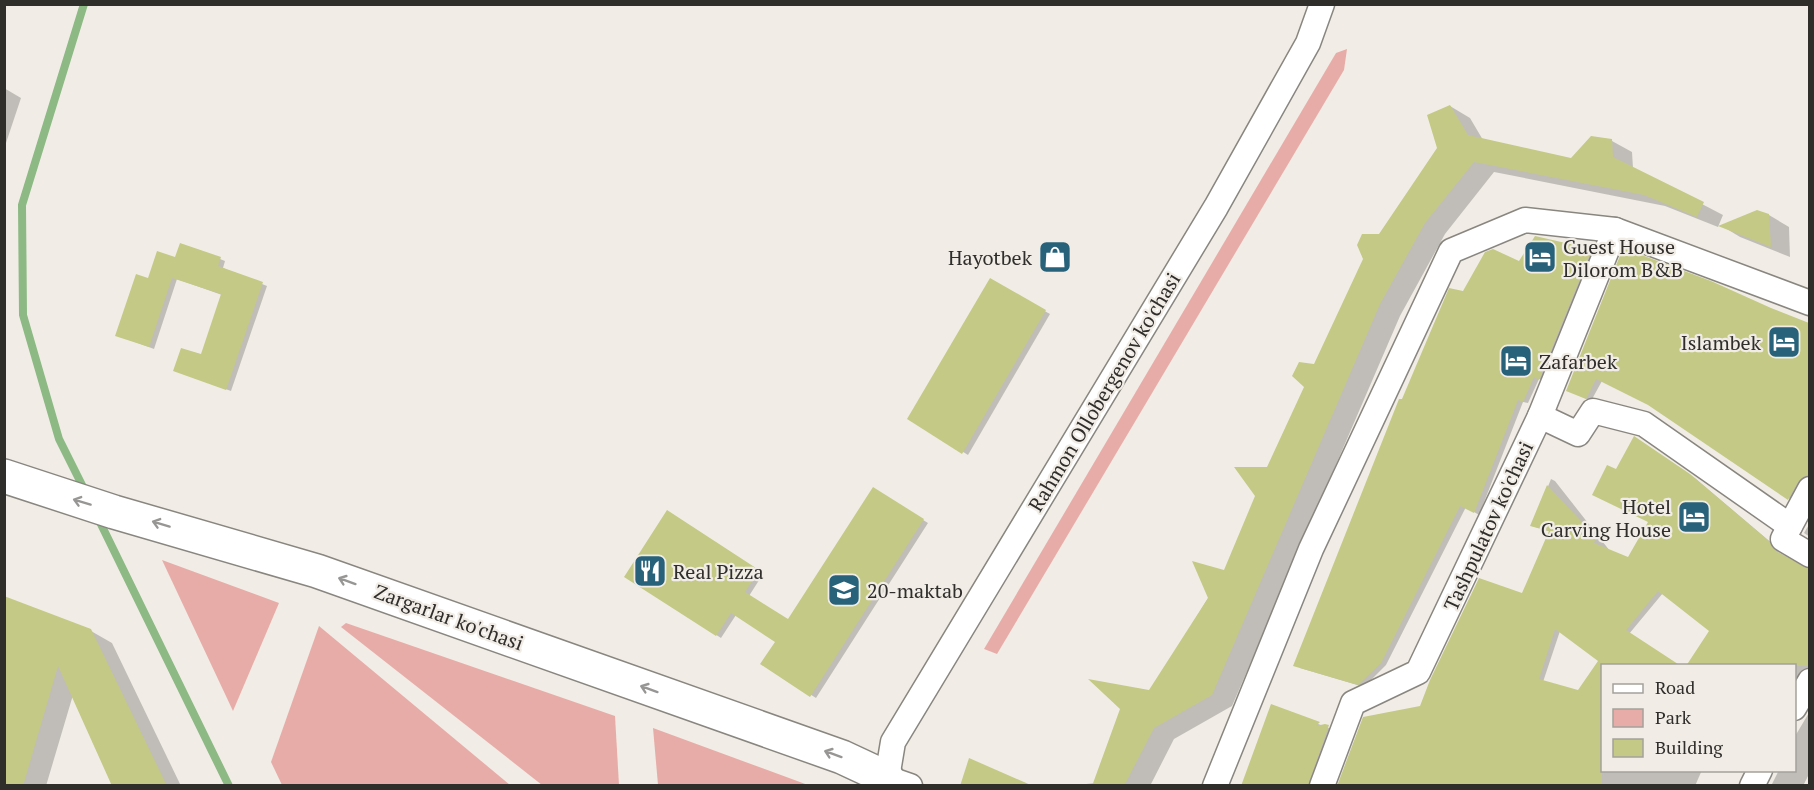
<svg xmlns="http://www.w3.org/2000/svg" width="1814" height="790" font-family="'PT Serif',serif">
<rect width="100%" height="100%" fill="#f1ede6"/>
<g fill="#e8aca8">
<path d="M1347,49L1344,70L997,654L984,649L1336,53Z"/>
<path d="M162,560L279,603L233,711Z"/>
<path d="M346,623L615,716L619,785H542L341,627Z"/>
<path d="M319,626L510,785H282L271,762Z"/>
<path d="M653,728L808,785H658Z"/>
</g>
<g fill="#0003" fill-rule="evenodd">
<path d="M4,88L21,98L4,149Z"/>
<path d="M1450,106L1470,118L1483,140L1572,159L1612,141L1632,152L1633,168L1723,215L1718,227L1665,206L1494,172L1445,234L1400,316L1232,706L1174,739L1150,786H1068L1095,783L1224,572L1268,469L1315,366L1379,235L1439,148Z"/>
<path d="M1769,215L1789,227L1790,257L1740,237L1722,226Z"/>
<path d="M1591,250L1596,253L1545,381L1539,379L1528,403L1523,402L1479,515L1466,507L1386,665L1364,687L1300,668L1403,401L1464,292L1519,263Z"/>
<path d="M176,259H220L225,261L223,268L267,286L231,391L175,371L202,356L222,295L177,279L154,349L116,335L149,280Z"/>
<path d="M990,280L1050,314L968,455L909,418Z"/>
<path d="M1770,310L1810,324V479L1793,501L1651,405L1602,381L1591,401L1567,390Z"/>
<path d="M1639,441L1696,479L1774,545L1780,555L1810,571V670L1794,690V666L1711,630L1663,593L1629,634L1679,666H1602V770H1702L1695,786H1339L1421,708L1523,595L1551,532L1532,526L1551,479L1555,481L1610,551L1628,559L1650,522L1617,471ZM1560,631L1600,660L1579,692L1543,682Z"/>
<path d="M873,489L928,523L816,698L762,664L777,641L736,615L721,638L626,577L667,512L763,574L749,596L788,621Z"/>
<path d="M1810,523V537L1804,533Z"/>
<path d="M4,606L91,631L112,643L181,786H113L73,695L46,786H4Z"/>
<path d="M1271,706L1334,730L1313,786H1243Z"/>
<path d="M1810,711V772L1803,786H1771L1779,770H1794V738Z"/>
</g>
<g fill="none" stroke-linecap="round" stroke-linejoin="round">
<g stroke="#8db984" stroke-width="8">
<path d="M84,4L22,205L23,315L59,439L86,493"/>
<path d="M97,516L229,786"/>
</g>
</g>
<g fill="#c5c986" fill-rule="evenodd">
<path d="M1450,105L1468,135L1571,158L1591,136L1612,139L1613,157L1704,202L1697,217L1644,195L1474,162L1425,223L1380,304L1212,695L1154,728L1124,786H1092L1120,709L1088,679L1149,690L1208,598L1192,561L1224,570L1255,496L1234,467H1267L1304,387L1292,376L1299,362L1314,364L1363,259L1357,245L1362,234H1379L1437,148L1427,115Z"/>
<path d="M1757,210L1769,214L1771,247L1718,226Z"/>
<path d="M1535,236L1592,249L1539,380L1534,377L1523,402L1518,400L1474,513L1460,506L1381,663L1358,685L1293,666L1399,399H1402L1449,288L1463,291L1485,252L1493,249L1519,261Z"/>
<path d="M180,243L221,257L218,266L263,282L226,390L173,371L181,348L201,354L221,294L172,278L149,347L115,336L136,274L148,278L157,251L175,257Z"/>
<path d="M1623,248L1711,281L1771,308L1809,323V475L1803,477L1798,482L1788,500L1648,405L1596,379L1586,399L1566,391Z"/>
<path d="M990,278L1046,310L962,454L907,419Z"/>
<path d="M1634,436L1690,474L1769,541L1776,551L1809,569V666H1686L1709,631L1658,591L1626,630L1681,666H1605L1602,664V786H1337L1363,717L1420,706L1430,680L1479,578L1522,593L1549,531L1530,526L1547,485L1596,537L1594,543L1628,557L1648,522L1592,495L1607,465L1616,469ZM1555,629L1598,661L1578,690L1539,679Z"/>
<path d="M873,487L924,519L810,697L760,664L775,642L731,613L716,636L624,577L667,510L759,570L745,592L788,619Z"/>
<path d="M4,596L91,629L167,786H112L58,666L23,786H4Z"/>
<path d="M1271,704L1320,722L1316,726L1325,724L1329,725L1308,786H1241Z"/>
<path d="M969,758L1033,786H960Z"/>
</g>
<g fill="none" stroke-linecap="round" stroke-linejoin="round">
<g stroke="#898680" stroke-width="27">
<g id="street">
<path d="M1540,416L1578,434L1593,411L1644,424L1790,526"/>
<path d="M1810,489L1783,539L1810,555"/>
<path d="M1794,708L1810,681"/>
<path d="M910,786L887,778L893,742L1216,207L1308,43L1322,4"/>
<path d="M1215,786L1311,549L1451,251L1525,220L1615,230L1810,303"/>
<path d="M1322,786L1353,703L1418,672L1540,416L1615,230"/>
<path d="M1752,786L1760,770"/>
</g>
</g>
<g stroke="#898680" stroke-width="36">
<path id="secondary" d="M4,476L114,512L317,571L842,757L887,778L888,786"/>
</g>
<use href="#street" stroke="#fff" stroke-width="24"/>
<use href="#secondary" stroke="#fff" stroke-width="33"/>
</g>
<defs><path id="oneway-shaft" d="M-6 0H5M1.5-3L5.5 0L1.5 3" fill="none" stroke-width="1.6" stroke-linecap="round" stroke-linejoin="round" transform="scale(1.5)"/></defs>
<g stroke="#979695">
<use href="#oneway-shaft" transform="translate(82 502) rotate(-163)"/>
<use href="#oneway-shaft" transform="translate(161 524) rotate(-163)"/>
<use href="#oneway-shaft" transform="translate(347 581) rotate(-160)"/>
<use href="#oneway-shaft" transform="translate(649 689) rotate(-160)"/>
<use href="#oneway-shaft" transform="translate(833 754) rotate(-160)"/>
</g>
<defs>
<g id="shop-square" transform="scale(1.725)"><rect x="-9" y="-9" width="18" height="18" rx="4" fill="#27627a" stroke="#f1ede6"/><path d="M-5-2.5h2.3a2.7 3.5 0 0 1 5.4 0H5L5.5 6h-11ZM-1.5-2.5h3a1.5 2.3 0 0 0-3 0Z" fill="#fff"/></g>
<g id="hotel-square" transform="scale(1.725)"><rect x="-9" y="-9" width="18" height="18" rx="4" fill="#27627a" stroke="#f1ede6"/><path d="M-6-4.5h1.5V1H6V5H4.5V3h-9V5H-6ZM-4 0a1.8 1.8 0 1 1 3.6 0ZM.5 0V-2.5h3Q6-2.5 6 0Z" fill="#fff"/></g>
<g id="restaurant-square" transform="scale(1.725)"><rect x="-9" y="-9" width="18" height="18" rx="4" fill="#27627a" stroke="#f1ede6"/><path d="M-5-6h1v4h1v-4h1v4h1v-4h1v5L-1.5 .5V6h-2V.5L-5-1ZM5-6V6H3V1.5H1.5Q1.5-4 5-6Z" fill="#fff"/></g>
<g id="school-square" transform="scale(1.725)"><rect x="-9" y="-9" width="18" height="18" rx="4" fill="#27627a" stroke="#f1ede6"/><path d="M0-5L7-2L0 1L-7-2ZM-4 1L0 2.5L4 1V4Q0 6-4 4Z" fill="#fff"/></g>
</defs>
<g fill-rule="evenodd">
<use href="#shop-square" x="1055" y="257"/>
<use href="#hotel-square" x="1540" y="257"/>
<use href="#hotel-square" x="1784" y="342"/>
<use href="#hotel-square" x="1516" y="361"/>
<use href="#hotel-square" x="1694" y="517"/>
<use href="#restaurant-square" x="650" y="571"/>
<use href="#school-square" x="844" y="590"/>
</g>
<g text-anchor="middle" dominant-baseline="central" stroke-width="4.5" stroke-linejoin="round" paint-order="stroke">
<g font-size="20" fill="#2f2e2b" stroke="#f1ede6" text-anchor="start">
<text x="1563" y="246">Guest House<tspan x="1563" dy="23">Dilorom B&amp;B</tspan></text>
<text x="1032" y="257" text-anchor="end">Hayotbek</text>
<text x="1761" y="342" text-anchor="end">Islambek</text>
<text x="1539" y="361">Zafarbek</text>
<text x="1671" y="506" text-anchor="end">Hotel<tspan x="1671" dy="23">Carving House</tspan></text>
<text x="673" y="571">Real Pizza</text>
<text x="867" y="590">20-maktab</text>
</g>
<g font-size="20" fill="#2f2e2b" stroke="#f1ede6">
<text transform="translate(1104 392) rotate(-59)">Rahmon Ollobergenov ko'chasi</text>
<text transform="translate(1488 526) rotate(-65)">Tashpulatov ko'chasi</text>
<text transform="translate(449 617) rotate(20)">Zargarlar ko'chasi</text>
</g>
</g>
<rect width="1814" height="790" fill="none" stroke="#2f2e2b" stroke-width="12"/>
<rect x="1601" y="664" width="195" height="108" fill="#f1ede6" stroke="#a3a19b" stroke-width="1.5"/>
<rect x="1613" y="684" width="30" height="9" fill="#ffffff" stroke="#a3a19b" stroke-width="1.5"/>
<text x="1655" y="694" font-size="18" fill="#2f2e2b">Road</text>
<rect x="1613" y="709" width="30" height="18" fill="#e8aca8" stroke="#a3a19b" stroke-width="1.5"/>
<text x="1655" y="724" font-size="18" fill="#2f2e2b">Park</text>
<rect x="1613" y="739" width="30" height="18" fill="#c5c986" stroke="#a3a19b" stroke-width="1.5"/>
<text x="1655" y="754" font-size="18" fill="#2f2e2b">Building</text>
</svg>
